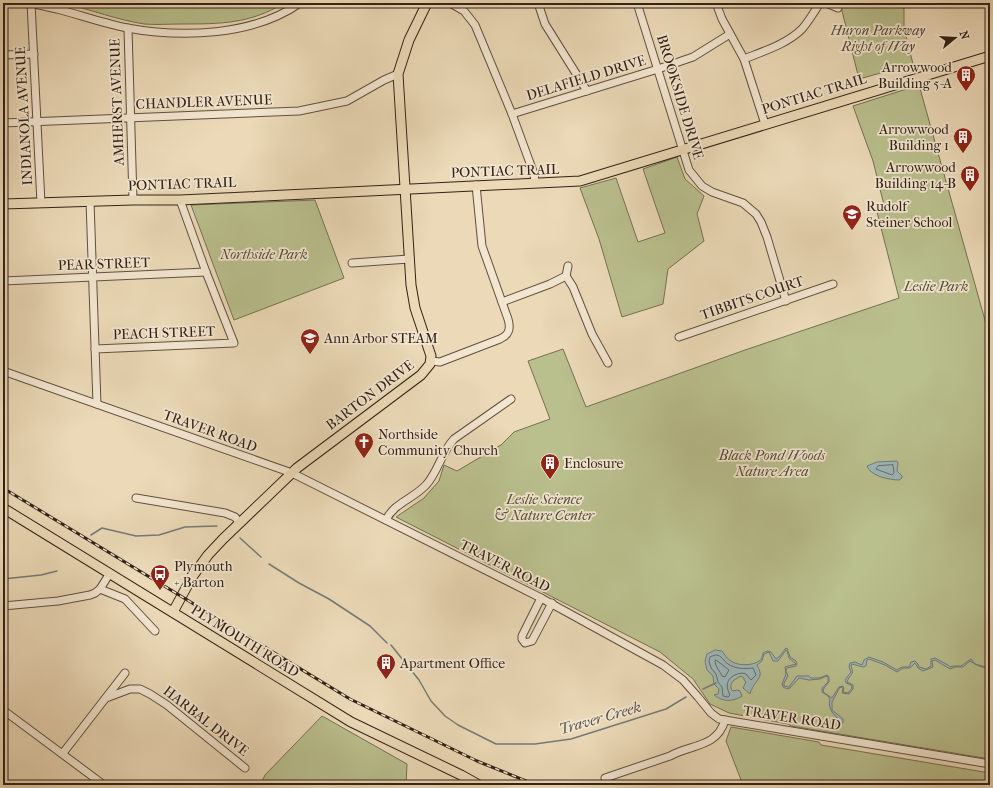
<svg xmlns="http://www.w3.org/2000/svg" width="993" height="788" font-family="'IM FELL French Canon',serif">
<rect width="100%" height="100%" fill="#ebd9b7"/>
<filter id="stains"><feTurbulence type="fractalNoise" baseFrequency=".005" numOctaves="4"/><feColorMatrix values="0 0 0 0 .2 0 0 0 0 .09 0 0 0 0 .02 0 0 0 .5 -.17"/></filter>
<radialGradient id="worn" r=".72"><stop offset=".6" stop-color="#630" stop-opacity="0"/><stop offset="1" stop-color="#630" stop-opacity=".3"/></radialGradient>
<g fill="#b9bf8d" stroke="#767052">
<path d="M65,3H284C250,24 220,24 181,24C169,24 156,25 144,24C119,20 90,10 65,3Z"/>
<path d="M840,3H904V28L913,64L859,79Z"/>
<path d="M919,85L990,338V759L791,726L788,724L729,713L710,704L693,679L660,652L396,517L424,498L439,481L444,465L457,471L501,445L514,432L550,419L528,361L563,349L586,407L745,350L899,298L876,208L884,205L873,161L853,106Z"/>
<path d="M677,157L685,179L704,196L697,214L704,241L668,269L663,304L622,317L599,239L580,188L616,178L638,242L665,233L643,169Z"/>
<path d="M315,200L344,278L234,320L191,205Z"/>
<path d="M322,716L407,764L406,785H260L265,775Z"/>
<path d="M731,727L819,742L821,745L990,773V785H743L726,741Z"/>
</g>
<g fill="#9db7b9" stroke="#737b78">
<path d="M897,461L898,463L897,471L902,476V478L899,480C890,480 870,476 867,466L877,462Z"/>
<path d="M787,648L790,657L796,661L797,664L796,666L787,668L786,671L788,676L784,683V686L789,687L797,676H809L811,678H819L827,675L829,677V682L824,688L823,692L832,698L839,687L843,686L844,688L843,692L848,693L852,688L851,685L846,683L845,680L851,672L849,667L850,663L855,662L862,665L864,660L869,657L883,662L897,670L902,667H909L911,662L915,661L918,664L919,667L926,669L931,666V659L935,658L948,665L950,667L953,666H961L971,659L975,664L986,667L987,657L990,655V657L988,660V669C981,667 976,665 970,661L963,667H955L950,669L935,660L932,661L933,667L923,671L918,668L915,663L910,668H903L897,672L885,665L869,659L867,660L866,666L863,667L852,664L851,666C855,676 850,673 847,682L853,685V689L849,694L842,693L843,688L840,687L832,702V710L843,719V723L840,722C835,714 827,711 830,699L828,696L822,692V688L828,682V677L827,676L820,679L809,680L799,678L790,688L787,689L783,687L782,684L786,674L785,667L796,664L789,658L787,651L786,650L778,661H773L769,652L764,654L762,661L757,665C758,668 761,672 760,675C760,679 752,685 750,694L743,688L746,682L744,680V678L741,676L734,680L731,684V689L733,691L737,690L740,691L742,696C733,702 723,702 714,695L718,694L719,689L714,684L713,676L707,670L705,661L707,654L715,650L722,651C725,655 727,659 731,661C738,666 752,666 759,661C762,660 762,656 763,653L767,651L771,652L776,659L780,656L785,649Z"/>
</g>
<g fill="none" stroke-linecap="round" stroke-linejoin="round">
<g stroke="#686c68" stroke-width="1">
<path d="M893,465L894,473L892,475L876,469L878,466Z"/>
<path d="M716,655C722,655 723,661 728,664C735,669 746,669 753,668L756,675L751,680L746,674L742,673C728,675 724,684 730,695L728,697L723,696L722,687L718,682L716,674L711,668L709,661L710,657Z"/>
<path d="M716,660L729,670L725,677L722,676C720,671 716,668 715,662Z"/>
</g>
<g stroke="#737b78" stroke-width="1.5">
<path d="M91,535L102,528L136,536L159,535L185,527L217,526"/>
<path d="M240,538L261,557"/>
<path d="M269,564L299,583L329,599L370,626L387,643"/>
<path d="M3,579L41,575L57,571"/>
<path d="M391,645L419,680L431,701L445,716L458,725L496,744H535L571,739L666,709L686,697"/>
<path d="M703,689L716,683"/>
</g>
<g stroke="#61503f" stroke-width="9">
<g id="minor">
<path d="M30,3C39,5 48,7 57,9C80,15 103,23 127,28C182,38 253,36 300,3"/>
<path d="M31,3L41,203"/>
<path d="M450,3L464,11L475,25L512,114L534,174L535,183"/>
<path d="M538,3L545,24L587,91"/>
<path d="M637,3L689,170L702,186L712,192L743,203L756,214L761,222L767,237L786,301"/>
<path d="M716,3L722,19L744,59L765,124"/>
<path d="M826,3L838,8"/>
<path d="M903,4L907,3"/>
<path d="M128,28L133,200"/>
<path d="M3,55L34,54"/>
<path d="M744,59C764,51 787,44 802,29C809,21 814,12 820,3"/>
<path d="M512,114L658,69L693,57L730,34"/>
<path d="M3,123L299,111L347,101L384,80L398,74"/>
<path d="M90,201L97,404"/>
<path d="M352,263L409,259"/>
<path d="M566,276L568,266"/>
<path d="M3,281L206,272"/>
<path d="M502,302L550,284L566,276L573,287L592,334L608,363"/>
<path d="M679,337L833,284"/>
<path d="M95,349L234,343L206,272L180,200"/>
<path d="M431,361L440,362L500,339C509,335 511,329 508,319L482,246L476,185"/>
<path d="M3,371L292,473L541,598L663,665L683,680L698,697L711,713L719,719L990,764"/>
<path d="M136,498L225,513L235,517L240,523"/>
<path d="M386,520C394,503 413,499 426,485C438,472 441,453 454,439L511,399"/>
<path d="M100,589L125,599L155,631"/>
<path d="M541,598L522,636V639L525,643L532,641L552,603"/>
<path d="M3,606L58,601L90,595L95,593L100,589L110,573"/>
<path d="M106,698L130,689H140L150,694L167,705L245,768"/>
<path d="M3,710L104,785"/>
<path d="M63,753L125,673"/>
<path d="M605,778L670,756C691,744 717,748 725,720"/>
</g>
</g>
<g stroke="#332217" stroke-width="11">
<g id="major">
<path d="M3,204L133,200H180L580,181L990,56"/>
<path d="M3,508L351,722L461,775L479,785"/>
<path d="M173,612L192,577L208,555L223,539L297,468L421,375L430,364L431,356L415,308L411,285L398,74L409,40L427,3"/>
</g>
</g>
<use href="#minor" stroke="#f2e6d0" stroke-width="7"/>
<use href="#major" stroke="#ebd9b7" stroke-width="9"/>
<g stroke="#332217" stroke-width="3">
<path id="rail" d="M3,488L350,699L477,761L536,785"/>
</g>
<use href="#rail" stroke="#f2e6d0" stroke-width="1.5" stroke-dasharray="4.5" stroke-linecap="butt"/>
</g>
<defs>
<g id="building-pin" transform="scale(1)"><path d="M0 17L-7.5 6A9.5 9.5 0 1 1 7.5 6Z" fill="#8f2418" stroke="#f2e6d0"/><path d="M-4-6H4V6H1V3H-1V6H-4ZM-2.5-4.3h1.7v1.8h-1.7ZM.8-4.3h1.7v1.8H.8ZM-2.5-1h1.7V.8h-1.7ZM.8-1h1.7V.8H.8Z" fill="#fff"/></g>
<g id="school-pin" transform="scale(1)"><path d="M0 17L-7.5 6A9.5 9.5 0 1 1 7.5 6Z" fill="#8f2418" stroke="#f2e6d0"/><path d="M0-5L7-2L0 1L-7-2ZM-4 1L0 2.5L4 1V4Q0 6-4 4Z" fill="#fff"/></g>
<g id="church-pin" transform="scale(1)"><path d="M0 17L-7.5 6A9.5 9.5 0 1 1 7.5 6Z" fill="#8f2418" stroke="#f2e6d0"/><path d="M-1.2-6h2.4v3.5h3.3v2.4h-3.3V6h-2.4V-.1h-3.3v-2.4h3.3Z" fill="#fff"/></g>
<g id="bus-pin" transform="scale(1)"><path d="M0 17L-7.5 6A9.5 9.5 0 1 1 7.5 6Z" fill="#8f2418" stroke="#f2e6d0"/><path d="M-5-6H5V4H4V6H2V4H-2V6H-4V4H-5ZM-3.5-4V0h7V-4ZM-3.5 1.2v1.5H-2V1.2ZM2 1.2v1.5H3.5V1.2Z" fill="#fff"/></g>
</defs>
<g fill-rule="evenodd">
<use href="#building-pin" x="966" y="75"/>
<use href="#building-pin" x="963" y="137"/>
<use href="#building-pin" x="970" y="175"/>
<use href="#school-pin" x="852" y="214"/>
<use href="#school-pin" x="310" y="338"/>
<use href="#church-pin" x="364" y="442"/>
<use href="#building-pin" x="550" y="463"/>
<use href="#bus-pin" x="160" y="574"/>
<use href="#building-pin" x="386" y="663"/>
</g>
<g text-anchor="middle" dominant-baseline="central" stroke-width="3.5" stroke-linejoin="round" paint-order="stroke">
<g font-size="14" font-style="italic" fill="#544934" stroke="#f2e6d0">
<text x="878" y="30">Huron Parkway<tspan x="878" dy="16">Right of Way</tspan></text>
<text x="264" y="254">Northside Park</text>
<text x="936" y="286">Leslie Park</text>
<text x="772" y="455">Black Pond Woods<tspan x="772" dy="16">Nature Area</tspan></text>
<text x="544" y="499">Leslie Science<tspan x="544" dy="16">&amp; Nature Center</tspan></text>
</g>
<g font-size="14" fill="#332217" stroke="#f2e6d0" text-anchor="start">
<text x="952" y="67" text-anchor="end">Arrowwood<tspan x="952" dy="16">Building 5-A</tspan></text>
<text x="949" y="129" text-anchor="end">Arrowwood<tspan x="949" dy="16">Building 1</tspan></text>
<text x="956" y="167" text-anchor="end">Arrowwood<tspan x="956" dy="16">Building 14-B</tspan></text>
<text x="866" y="206">Rudolf<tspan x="866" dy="16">Steiner School</tspan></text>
<text x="324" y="338">Ann Arbor STEAM</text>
<text x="378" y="434">Northside<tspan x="378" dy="16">Community Church</tspan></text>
<text x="564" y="463">Enclosure</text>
<text x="174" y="566">Plymouth<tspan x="174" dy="16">+ Barton</tspan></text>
<text x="400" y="663">Apartment Office</text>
</g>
<g font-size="14" fill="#332217" stroke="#f2e6d0">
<text transform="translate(586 78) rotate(-17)">DELAFIELD DRIVE</text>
<text transform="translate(814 94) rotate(-17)">PONTIAC TRAIL</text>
<text transform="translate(680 97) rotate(73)">BROOKSIDE DRIVE</text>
<text transform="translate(117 102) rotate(-92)">AMHERST AVENUE</text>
<text transform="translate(204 102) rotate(-2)">CHANDLER AVENUE</text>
<text transform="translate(24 116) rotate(-93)">INDIANOLA AVENUE</text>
<text transform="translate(505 171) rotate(-2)">PONTIAC TRAIL</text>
<text transform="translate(182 184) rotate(-2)">PONTIAC TRAIL</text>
<text transform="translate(104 264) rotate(-2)">PEAR STREET</text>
<text transform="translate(752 298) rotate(-19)">TIBBITS COURT</text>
<text transform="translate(164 333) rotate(-2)">PEACH STREET</text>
<text transform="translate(370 395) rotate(-37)">BARTON DRIVE</text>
<text transform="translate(210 431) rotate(20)">TRAVER ROAD</text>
<text transform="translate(505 566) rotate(27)">TRAVER ROAD</text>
<text transform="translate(245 641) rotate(32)">PLYMOUTH ROAD</text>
<text transform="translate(792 718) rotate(9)">TRAVER ROAD</text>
<text transform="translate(206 721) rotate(38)">HARBAL DRIVE</text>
</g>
<g font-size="15" font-style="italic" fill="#534f48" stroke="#f2e6d0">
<text transform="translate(600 718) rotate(-16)">Traver Creek</text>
</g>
</g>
<rect width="993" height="788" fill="none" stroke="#ebd9b7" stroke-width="16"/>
<rect x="4" y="4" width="985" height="780" fill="none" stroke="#332217" stroke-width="2"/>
<rect x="8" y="8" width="977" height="772" fill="none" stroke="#332217"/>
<g transform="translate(955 38) rotate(72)" stroke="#f2e6d0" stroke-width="3" paint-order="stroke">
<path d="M0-3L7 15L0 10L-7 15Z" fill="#332217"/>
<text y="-6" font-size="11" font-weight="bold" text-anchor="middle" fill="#332217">N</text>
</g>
<rect width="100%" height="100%" filter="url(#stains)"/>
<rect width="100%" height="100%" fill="url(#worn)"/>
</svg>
